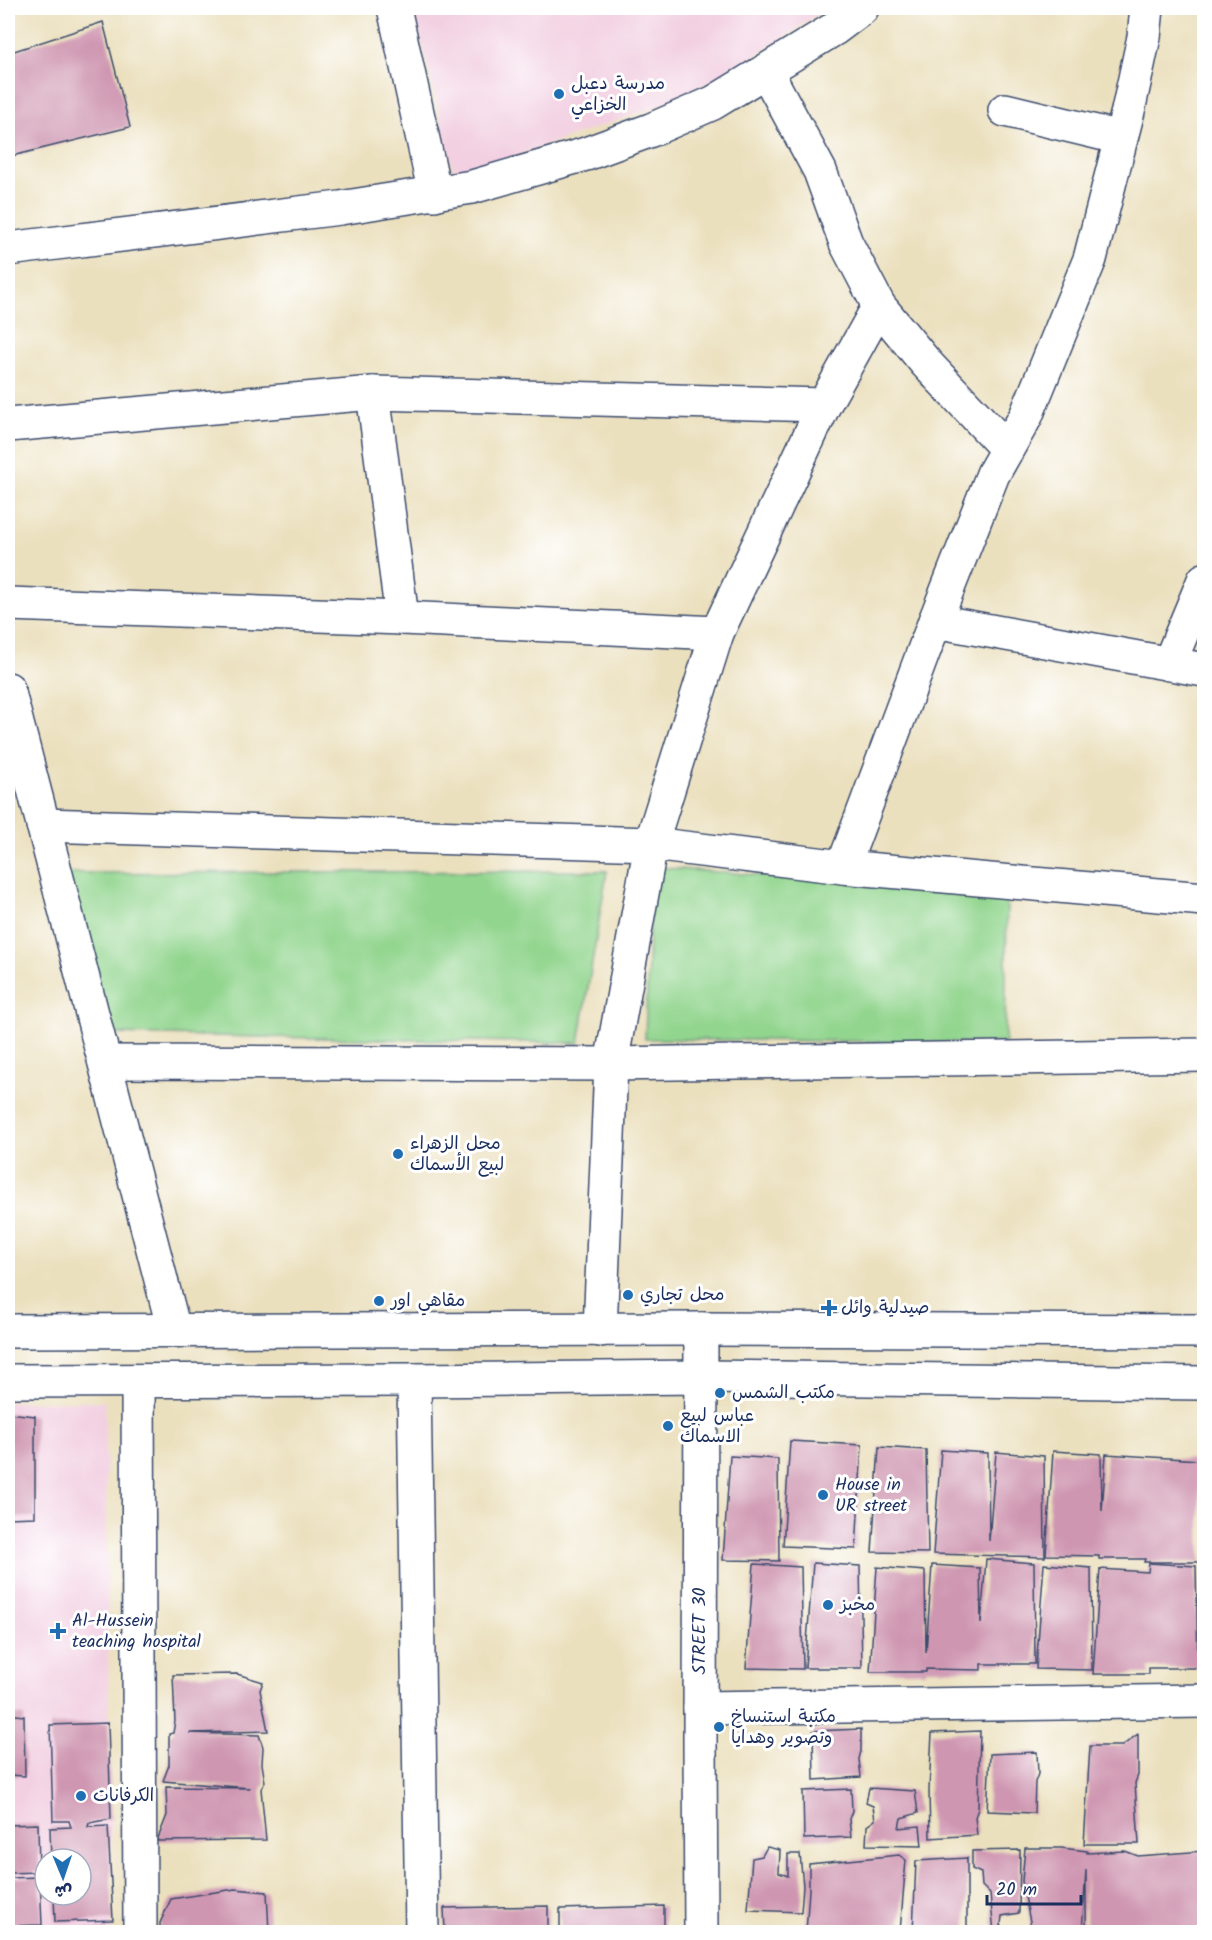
<svg xmlns="http://www.w3.org/2000/svg" width="1212" height="1940" font-family="Kalam,'Playpen Sans Arabic',sans-serif">
<rect width="100%" height="100%" fill="#fff"/>
<filter id="ink" filterUnits="userSpaceOnUse"><feTurbulence type="fractalNoise" baseFrequency=".0167" numOctaves="2"/><feDisplacementMap in="SourceGraphic" scale="12" xChannelSelector="R" yChannelSelector="G"/><feConvolveMatrix kernelMatrix="1 2 1 2 8 2 1 2 1" color-interpolation-filters="sRGB"/></filter>
<filter id="wash" filterUnits="userSpaceOnUse"><feTurbulence type="fractalNoise" baseFrequency=".008" numOctaves="4" result="noise"/><feDisplacementMap in="SourceGraphic" scale="24" xChannelSelector="R" yChannelSelector="G"/><feGaussianBlur stdDeviation="1.35" result="paint"/><feColorMatrix in="noise" values="0 0 0 0 0 0 0 0 0 0 0 0 0 0 0 0 0 1.4 0 .05"/><feComposite in="paint" operator="in"/></filter>
<g filter="url(#wash)">
<rect width="100%" height="100%" fill="#ebe0be"/>
<g fill="#f2cfe1" fill-rule="evenodd">
<path d="M413,8H827L794,31L717,79L650,109L455,177Z"/>
<path d="M105,1401L112,1932H8V1402ZM45,1859H81V1895H45Z"/>
</g>
<g fill="#92d58e" stroke="#568276" stroke-width="1.5">
<path d="M652,867L1007,894L1005,1043L645,1039Z"/>
<path d="M607,871L579,1043L110,1034L56,873Z"/>
</g>
<g id="blocks">
<g fill="#cf96b1">
<path d="M103,22L130,127L8,157V53Z"/>
<path d="M8,1413L35,1416V1517L8,1518Z"/>
<path d="M790,1441L862,1445L856,1549L783,1546Z"/>
<path d="M879,1447L926,1450L928,1553L872,1552Z"/>
<path d="M941,1450L988,1453L989,1541L996,1452L1044,1456L1045,1557L933,1554Z"/>
<path d="M1053,1451L1101,1454L1102,1511L1106,1454L1199,1460L1201,1562H1144L1145,1559H1099V1556L1046,1555Z"/>
<path d="M730,1456L778,1459L779,1561L723,1560Z"/>
<path d="M986,1559L1034,1563L1035,1664H981V1670L926,1669V1672H870L877,1567L925,1571L926,1653L932,1565L980,1568L981,1624Z"/>
<path d="M813,1563L860,1566L862,1668H805Z"/>
<path d="M1149,1563L1196,1566L1198,1668H1149V1674H1093L1100,1569L1148,1572Z"/>
<path d="M754,1564L801,1567L803,1669L746,1668Z"/>
<path d="M1044,1564L1091,1568L1092,1670L1036,1669Z"/>
<path d="M1203,1595H1204V1670H1200Z"/>
<path d="M237,1674L263,1682L260,1690L268,1731L189,1733L259,1735L263,1747L262,1764L265,1782L261,1789L266,1840L157,1841L167,1815L166,1787L250,1788L163,1781L169,1765V1734L173,1733L175,1721L173,1675Z"/>
<path d="M8,1714L24,1716L25,1776L8,1775Z"/>
<path d="M108,1723L111,1819L89,1823L88,1827L108,1826L113,1920L55,1922L54,1895H81V1859H51L50,1828L71,1827L69,1821H53L50,1725Z"/>
<path d="M861,1729V1751L859,1759L861,1777L814,1780L813,1731Z"/>
<path d="M980,1731L978,1809L975,1817L977,1835L930,1838L929,1790L932,1733Z"/>
<path d="M1138,1734V1775L1135,1783L1139,1844H1084L1090,1746H1122Z"/>
<path d="M1037,1752L1038,1774L1035,1782L1034,1813L987,1811L990,1754Z"/>
<path d="M869,1788L915,1791L918,1813L901,1818L899,1828L920,1826L922,1846L866,1845L867,1826L875,1820L873,1806L866,1803Z"/>
<path d="M851,1789L852,1811L849,1819L851,1837L804,1839L803,1791Z"/>
<path d="M38,1824L39,1872L8,1873V1825Z"/>
<path d="M767,1847L780,1850L779,1873L788,1876V1854H800L803,1886L801,1912L748,1910L752,1858L762,1856Z"/>
<path d="M1025,1848H1061L1087,1851V1853L1125,1851L1138,1856L1204,1851V1932H1086V1870L1082,1932H1032L1022,1881Z"/>
<path d="M1020,1850L1019,1913L1002,1916L1000,1932H994L990,1894L982,1886L981,1873L972,1869V1851Z"/>
<path d="M899,1855L906,1860L900,1932H806L809,1890V1864Z"/>
<path d="M967,1858V1932H913L916,1861Z"/>
<path d="M40,1877L42,1925L8,1926V1878Z"/>
<path d="M235,1889L267,1892L269,1932H160V1923L171,1899Z"/>
<path d="M548,1906V1932H445L444,1908Z"/>
<path d="M664,1906V1932H560V1909Z"/>
<path d="M800,1929L799,1932H748V1931Z"/>
<path d="M108,1930V1932H80V1931Z"/>
</g>
</g>
</g>
<g filter="url(#ink)">
<use href="#blocks" fill-opacity="0" stroke="#3a4a6c" stroke-width="1.5"/>
<g fill="none" stroke-linecap="round" stroke-linejoin="round">
<g stroke="#3a4a6c" stroke-width="36">
<g id="minor">
<path d="M394,8L435,194"/>
<path d="M766,71L820,171L846,243L879,306L926,363L1007,449"/>
<path d="M1005,110L1121,138"/>
<path d="M8,249L340,208L472,187L586,154L651,130L713,103L834,29L862,8"/>
<path d="M373,393L402,618"/>
<path d="M8,425L373,393L824,405"/>
<path d="M8,604L402,618L717,633"/>
<path d="M935,621L1204,670"/>
<path d="M1169,664L1204,580"/>
<path d="M8,689L174,1330"/>
<path d="M43,825L651,844L843,867L1204,899"/>
<path d="M843,867L935,621L993,474L1026,416L1090,259L1128,111L1144,37L1147,8"/>
<path d="M105,1062L611,1064L1204,1055"/>
<path d="M701,1329L700,1742L701,1932"/>
<path d="M600,1330L611,1064L651,844L717,633L824,405L879,306"/>
<path d="M8,1331L701,1329L1204,1331"/>
<path d="M414,1380L422,1932"/>
<path d="M8,1381L414,1380L702,1377L1204,1383"/>
<path d="M138,1381L140,1932"/>
<path d="M700,1708L1204,1701"/>
</g>
</g>
<use href="#minor" stroke="#fff" stroke-width="33"/>
</g>
</g>
<g fill="#1f6fb2" stroke="#fff" stroke-width="2">
<circle cx="559" cy="94" r="6"/>
<circle cx="398" cy="1154" r="6"/>
<circle cx="628" cy="1295" r="6"/>
<circle cx="379" cy="1301" r="6"/>
<path d="M826 1299h6v6h6v6h-6v6h-6v-6h-6v-6h6z"/>
<circle cx="720" cy="1393" r="6"/>
<circle cx="668" cy="1426" r="6"/>
<circle cx="823" cy="1495" r="6"/>
<circle cx="828" cy="1605" r="6"/>
<path d="M55 1622h6v6h6v6h-6v6h-6v-6h-6v-6h6z"/>
<circle cx="719" cy="1727" r="6"/>
<circle cx="81" cy="1796" r="6"/>
</g>
<g text-anchor="middle" dominant-baseline="central" stroke-width="6" stroke-linejoin="round" paint-order="stroke">
<g font-size="18" fill="#1b2f5e" stroke="#fff" text-anchor="start">
<text x="571" y="84">مدرسة دعبل<tspan x="571" dy="21">الخزاعي</tspan></text>
<text x="410" y="1144">محل الزهراء<tspan x="410" dy="21">لبيع الأسماك</tspan></text>
<text x="640" y="1295">محل تجاري</text>
<text x="391" y="1301">مقاهي اور</text>
<text x="841" y="1308">صيدلية وائل</text>
<text x="732" y="1393">مكتب الشمس</text>
<text x="680" y="1416">عباس لبيع<tspan x="680" dy="21">الاسماك</tspan></text>
<text x="835" y="1485">House in<tspan x="835" dy="21">UR street</tspan></text>
<text x="840" y="1605">مخبز</text>
<text x="72" y="1621">Al-Hussein<tspan x="72" dy="21">teaching hospital</tspan></text>
<text x="731" y="1717">مكتبة استنساخ<tspan x="731" dy="21">وتصوير وهدايا</tspan></text>
<text x="93" y="1796">الكرفانات</text>
</g>
<g font-size="18" fill="#1b2f5e" stroke="#fff">
<text transform="translate(700 1631) rotate(-90)">STREET 30</text>
</g>
</g>
<rect width="1212" height="1940" fill="none" stroke="#fff" stroke-width="30"/>
<g transform="translate(63 1877) rotate(178)"><circle r="28" fill="#ffffff" stroke="#a4acbf" stroke-width="1.5"/>
<path d="M0-4.5L10 22L0 15L-10 22Z" fill="#1f6fb2"/>
<text y="-9" font-size="16" font-weight="bold" text-anchor="middle" fill="#1b2f5e">ش</text>
</g>
<path d="M987 1895v9h94v-9" fill="none" stroke="#1b2f5e" stroke-width="3"/>
<text x="996" y="1895" font-size="18" fill="#1b2f5e" stroke="#ffffff" stroke-width="4.5" paint-order="stroke">20 m</text>
</svg>
